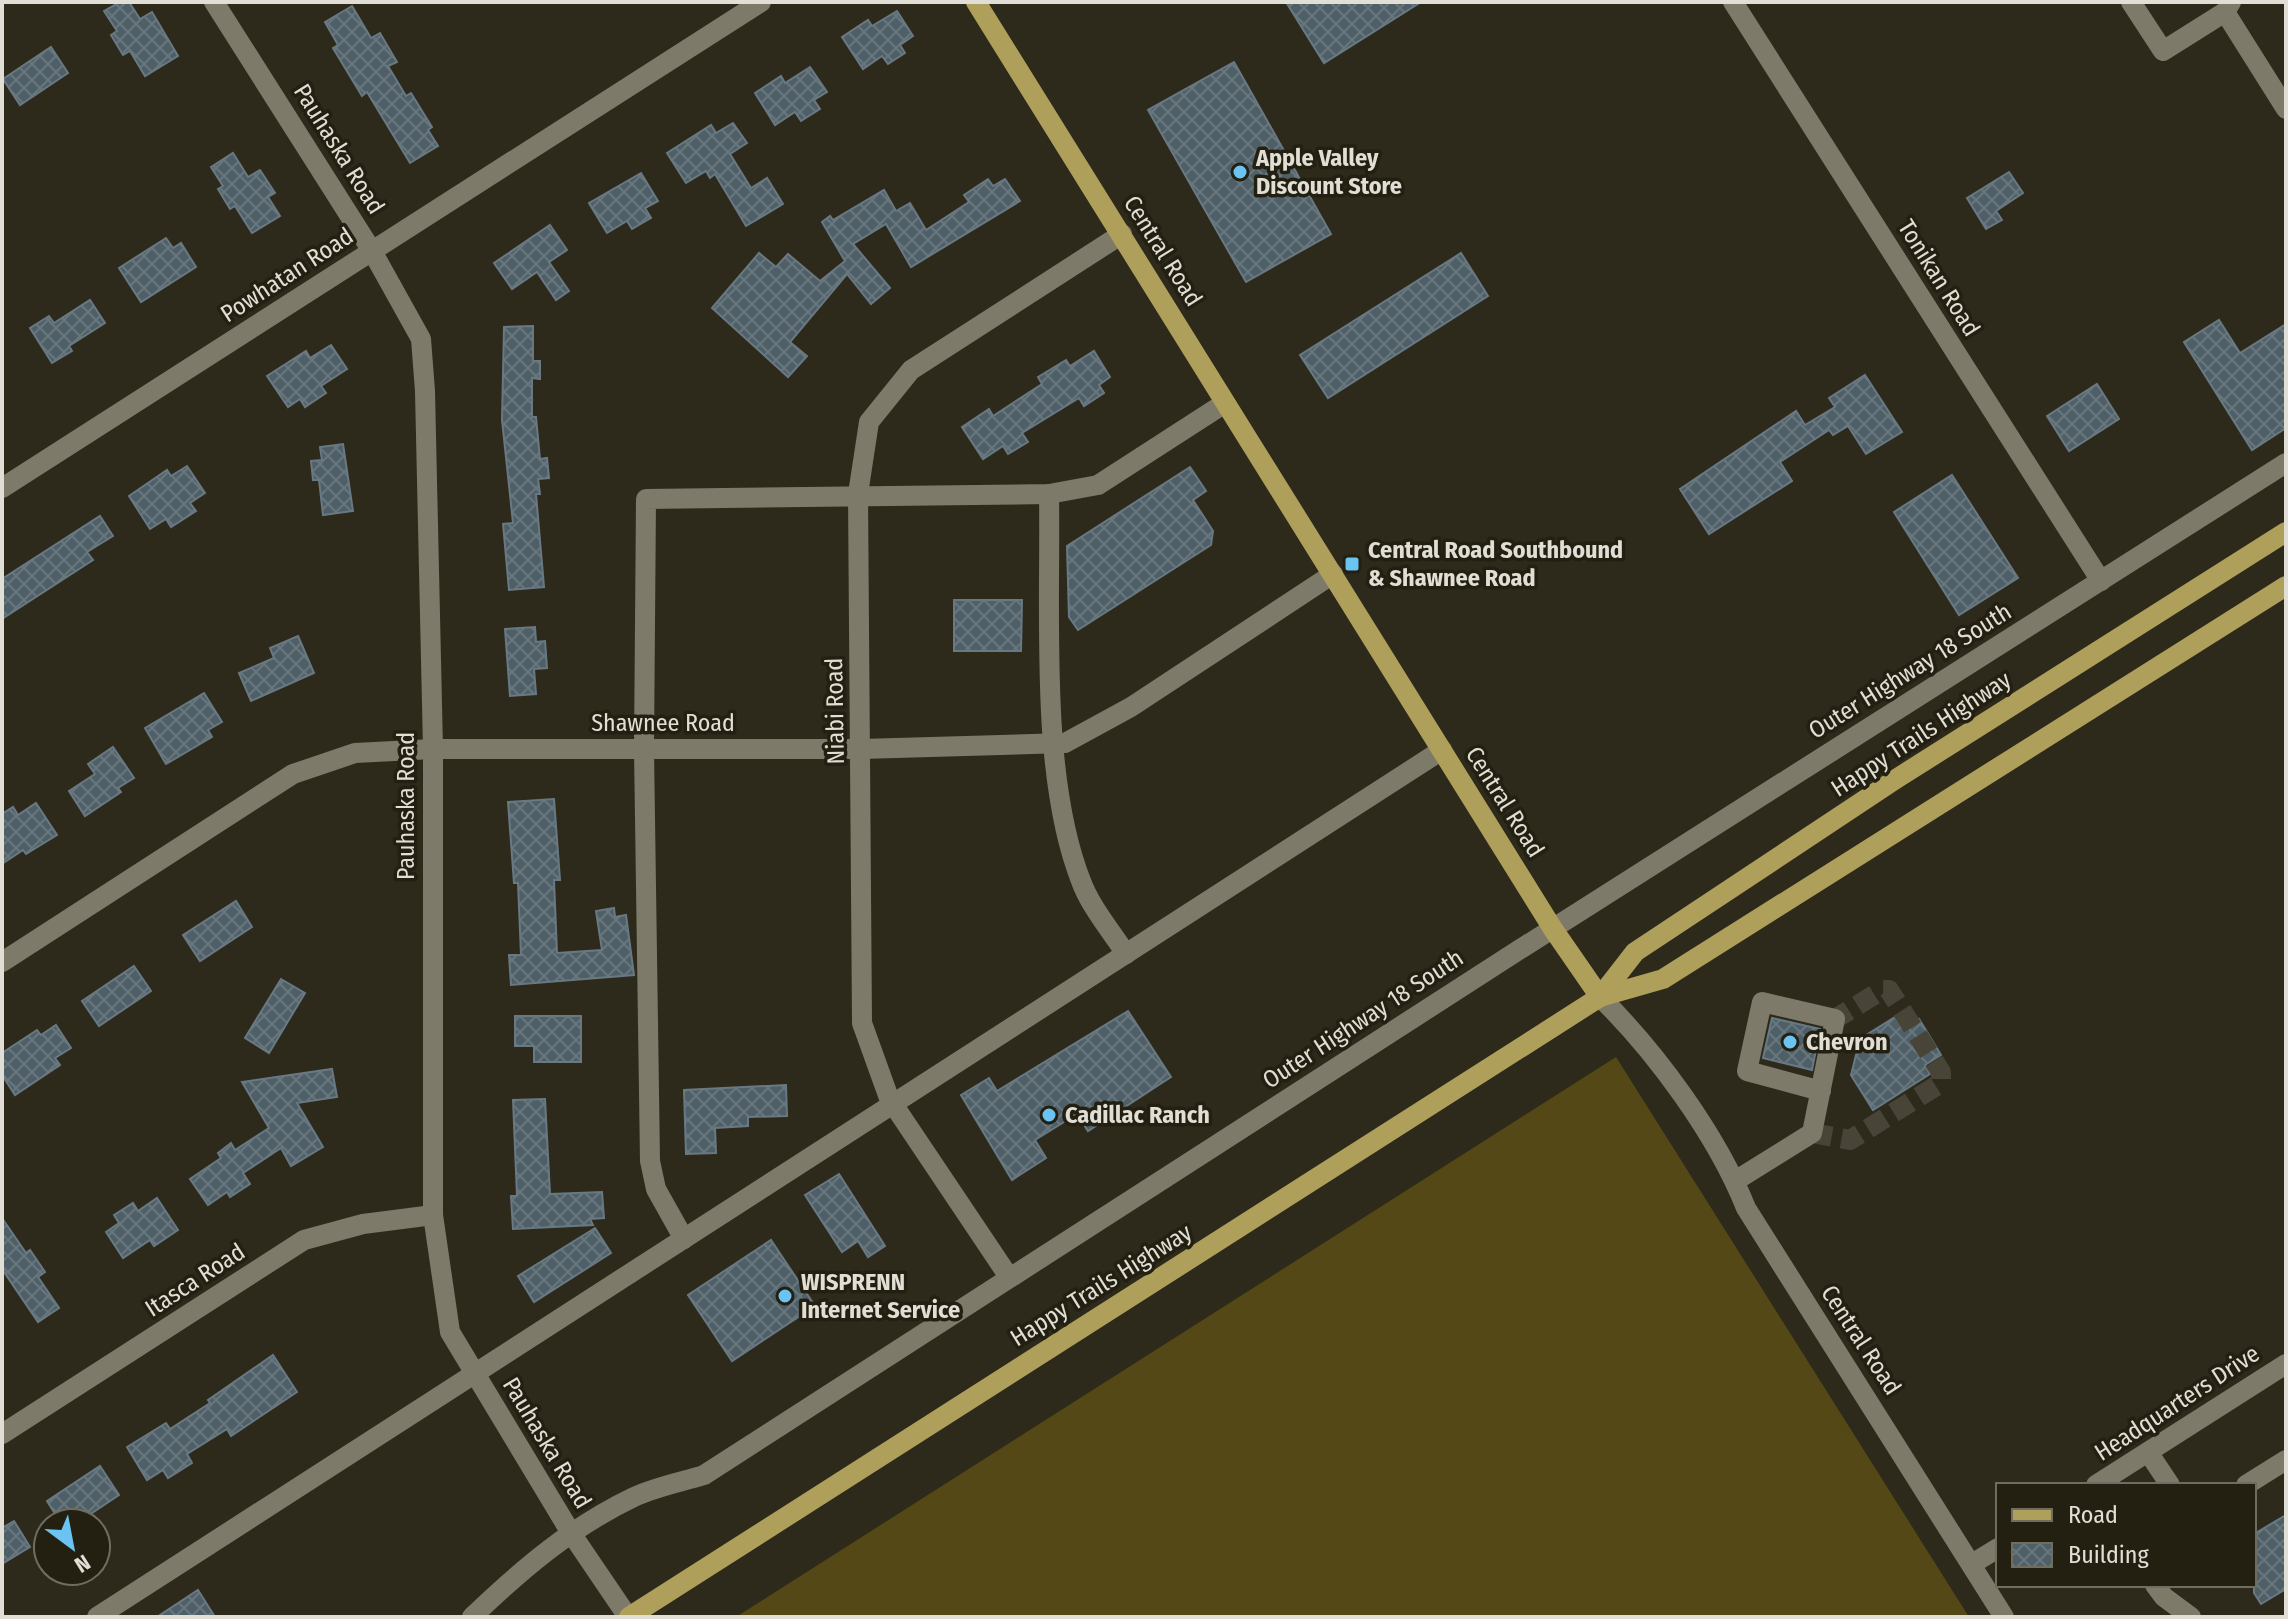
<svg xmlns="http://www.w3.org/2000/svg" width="2288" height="1619" font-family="'Fira Sans Condensed',sans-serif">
<defs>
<pattern id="building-cross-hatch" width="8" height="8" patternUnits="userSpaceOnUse" patternTransform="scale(2)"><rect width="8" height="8" fill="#4f5f68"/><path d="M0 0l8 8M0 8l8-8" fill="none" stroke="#68767d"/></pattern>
</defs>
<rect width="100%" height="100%" fill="#2d2a1c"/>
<path fill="#534816" d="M1616,1057L1969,1617H736Z"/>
<g fill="url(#building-cross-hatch)" stroke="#697983" stroke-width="2">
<path d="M120,2H129L140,19L152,12L178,56L145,76L130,51L123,55L111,35L117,31L104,11Z"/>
<path d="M1286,2H1421L1324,63Z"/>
<path d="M352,6L371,38L380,33L397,62L388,66L406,96L411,93L432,127L428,130L438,146L410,163L367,92L362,96L333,48L338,45L325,22Z"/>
<path d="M897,11L913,36L900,45L905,53L888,64L882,56L863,69L842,37L868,20L872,26Z"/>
<path d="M51,47L68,73L20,105L3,79Z"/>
<path d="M1234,62L1331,234L1246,282L1148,110Z"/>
<path d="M810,67L827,92L814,100L820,109L801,121L795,112L775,125L755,93L781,76L785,83Z"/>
<path d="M733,123L747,143L730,154L751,188L767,178L783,204L746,226L715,174L710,178L706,171L686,183L667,153L711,125L716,133Z"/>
<path d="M233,153L248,177L260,170L275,193L268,197L280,216L252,233L235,206L230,209L218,189L223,186L211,167Z"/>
<path d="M2009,172L2023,193L1996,211L2002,220L1986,229L1967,198Z"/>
<path d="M641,173L658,201L645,208L651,218L632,229L627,221L607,233L589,203Z"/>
<path d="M988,179L993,186L1005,179L1020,201L911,267L886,224L853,244L890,288L871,304L847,274L790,342L807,356L788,377L712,308L759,253L776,267L788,254L820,281L845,261L822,222L830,216L833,220L884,190L896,211L910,203L926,230L969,202L964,195Z"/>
<path d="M550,225L567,250L549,262L569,291L556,300L537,272L512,289L494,263Z"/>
<path d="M166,238L173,248L181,243L196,267L141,302L119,268Z"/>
<path d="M1461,253L1488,296L1328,398L1300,355Z"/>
<path d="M90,300L105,323L69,346L72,351L52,363L30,328L49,316L54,323Z"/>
<path d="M2219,320L2240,353L2286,324V428L2252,450L2184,342Z"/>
<path d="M533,326V361H540V379L532,378V417H536L540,459L547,458L549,478L538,479L540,494H536L544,587L509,590L503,524L513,523L502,420L504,327Z"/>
<path d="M331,345L347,369L321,386L326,393L305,407L300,399L288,407L267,376L306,351L310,358Z"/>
<path d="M1094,351L1110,377L1099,385L1104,393L1084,406L1079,398L1022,433L1028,442L1008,454L1003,446L983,459L962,427L989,409L993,416L1042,384L1038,377L1066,360L1070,366Z"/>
<path d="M1865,375L1902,432L1866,454L1848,426L1833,435L1829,430L1780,462L1792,481L1709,534L1680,489L1796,411L1805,425L1835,407L1829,398Z"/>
<path d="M2097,384L2119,419L2069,451L2047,416Z"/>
<path d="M343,444L353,511L323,515L319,480H313L311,461L322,460L320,447Z"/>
<path d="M187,466L205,493L190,503L196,511L171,527L166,519L150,529L129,496L167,470L171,476Z"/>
<path d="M1190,467L1206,491L1193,500L1213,531L1211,545L1078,630L1069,617L1067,546Z"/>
<path d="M1952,475L2018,578L1959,615L1894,512Z"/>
<path d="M100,516L113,536L87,552L93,560L2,619V579Z"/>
<path d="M954,600H1022L1021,651H954Z"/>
<path d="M535,627L536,642L545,641L547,668L534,669L536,694L510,696L505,629Z"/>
<path d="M298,636L314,673L251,701L239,673L274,658L270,648Z"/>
<path d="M204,693L222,722L208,730L212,737L166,764L145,728Z"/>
<path d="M113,747L134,778L118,788L121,792L85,816L69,791L95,774L88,764Z"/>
<path d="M554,799L560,880H554L557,953L602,950L596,911L614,908L615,917L626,915L634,975L511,985L509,955H521L518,883H514L508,802Z"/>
<path d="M36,803L57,835L26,854L23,850L2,864V814L13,807L18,815Z"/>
<path d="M236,901L252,927L200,961L183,935Z"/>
<path d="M134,966L151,991L99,1026L82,1001Z"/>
<path d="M281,979L305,993L269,1053L245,1038Z"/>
<path d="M1128,1011L1171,1077L1088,1131L1077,1114L1035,1140L1046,1158L1012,1180L961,1095L989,1078L997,1091Z"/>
<path d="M515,1016H581V1062H534V1046H515Z"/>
<path d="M1895,1017L1903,1029L1919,1019L1941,1055L1925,1065L1930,1074L1873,1110L1851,1075L1860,1039Z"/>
<path d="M1772,1018L1820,1029L1812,1070L1763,1058Z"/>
<path d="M56,1025L71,1048L55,1058L60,1065L15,1095L2,1075V1053L37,1030L41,1035Z"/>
<path d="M332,1069L337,1097L297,1103L323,1147L291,1166L281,1148L243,1173L250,1184L230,1197L227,1192L208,1205L190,1179L221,1158L218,1153L231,1143L235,1150L269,1128L242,1082Z"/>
<path d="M786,1085L787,1116L748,1117V1126L715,1128L716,1153L686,1154L684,1090Z"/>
<path d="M545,1099L550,1194L602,1192L604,1218L590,1219L593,1225L513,1229L511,1196H517L513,1100Z"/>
<path d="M839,1174L885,1246L868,1257L858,1241L842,1252L805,1195Z"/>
<path d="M157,1198L178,1230L154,1246L150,1240L123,1258L106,1232L119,1223L114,1215L133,1203L138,1211Z"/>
<path d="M2,1218L26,1253L30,1250L45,1272L38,1277L59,1308L38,1322L2,1269Z"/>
<path d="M595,1228L611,1253L534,1302L518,1276Z"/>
<path d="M771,1240L815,1306L732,1361L688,1295Z"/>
<path d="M273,1355L297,1392L231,1436L227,1429L187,1454L192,1463L168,1478L163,1470L147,1480L127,1447L166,1423L170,1429L210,1403L208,1400Z"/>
<path d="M100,1466L119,1495L77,1523H61L47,1501Z"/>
<path d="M2286,1515V1589L2261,1604L2254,1593V1534Z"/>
<path d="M14,1521L30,1547L2,1564V1528Z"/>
<path d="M198,1590L215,1617H157Z"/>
</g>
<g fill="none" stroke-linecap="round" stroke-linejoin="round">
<path stroke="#484538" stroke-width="20" stroke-dasharray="20 10" stroke-linecap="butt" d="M1812,1133L1850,1140L1941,1083V1072L1889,990H1882L1835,1019"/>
<g stroke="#7d7a6a" stroke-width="20">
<path d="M214,2L372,251L421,339L425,391L433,749V1215L450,1332L571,1533L628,1617"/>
<path d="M1733,2L2101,581"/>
<path d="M2131,2L2163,51L2225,12L2231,2"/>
<path d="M2225,12L2286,109"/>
<path d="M2,488L761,2"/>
<path d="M1049,494C1051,610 1039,774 1081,881C1090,906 1111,931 1126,954"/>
<path d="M2,962L293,774L355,753L433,749H861L1065,743L1131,707L1333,574"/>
<path d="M1600,997C1656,1052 1717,1135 1746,1208L2004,1617"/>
<path d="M1735,1181L1812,1133L1835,1019L1762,1002L1747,1071L1821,1091"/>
<path d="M684,1239L656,1189L650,1161L644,749L646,499L1049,494L1098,485L1225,403"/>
<path d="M1009,1277L889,1098L862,1023L858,494L869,422L911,370L1122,234"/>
<path d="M2,1434L304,1240L363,1224L433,1215"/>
<path d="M2148,1452L2170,1485"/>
<path d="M2096,1485L2286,1364"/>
<path d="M2246,1485L2286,1460"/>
<path d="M1972,1564L1998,1548"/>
<path d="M2155,1585L2164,1597L2191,1617"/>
<path d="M97,1617L1442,750"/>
<path d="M472,1617C521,1570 571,1527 634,1497C655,1487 681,1482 704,1475L1522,948L2286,463"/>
</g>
<g stroke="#ae9f5a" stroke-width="20">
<path d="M976,2L1553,929L1600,997"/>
<path d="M1600,997L1635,952L1896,779L2286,532"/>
<path d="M629,1617L1600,997L1663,979L2286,586"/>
</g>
</g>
<g fill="#6ac3f1" stroke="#232012" stroke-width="3">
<circle cx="1240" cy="172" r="8"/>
<rect x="1344" y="556" width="16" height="16" rx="4"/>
<circle cx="1790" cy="1042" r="8"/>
<circle cx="1049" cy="1115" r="8"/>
<circle cx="785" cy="1296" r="8"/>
</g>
<g text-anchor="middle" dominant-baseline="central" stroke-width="7" stroke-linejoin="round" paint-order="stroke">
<g font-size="24" fill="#e0ded5" stroke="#232012">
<text transform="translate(339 149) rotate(58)">Pauhaska Road</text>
<text transform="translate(1163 251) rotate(58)">Central Road</text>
<text transform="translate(287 275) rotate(-33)">Powhatan Road</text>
<text transform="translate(1939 278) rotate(58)">Tonikan Road</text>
<text transform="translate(1910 671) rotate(-32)">Outer Highway 18 South</text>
<text transform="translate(835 711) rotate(-91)">Niabi Road</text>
<text x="663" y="723">Shawnee Road</text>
<text transform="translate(1921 734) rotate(-33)">Happy Trails Highway</text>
<text transform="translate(1505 802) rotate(58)">Central Road</text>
<text transform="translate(406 806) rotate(-90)">Pauhaska Road</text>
<text transform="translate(1363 1019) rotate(-33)">Outer Highway 18 South</text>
<text transform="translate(195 1280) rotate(-33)">Itasca Road</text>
<text transform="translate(1101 1285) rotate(-32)">Happy Trails Highway</text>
<text transform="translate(1861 1340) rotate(57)">Central Road</text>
<text transform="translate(2177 1403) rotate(-33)">Headquarters Drive</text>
<text transform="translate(547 1443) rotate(59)">Pauhaska Road</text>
</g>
<g font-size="24" font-weight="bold" fill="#e0ded5" stroke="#232012" text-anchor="start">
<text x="1256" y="158">Apple Valley<tspan x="1256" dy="28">Discount Store</tspan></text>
<text x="1368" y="550">Central Road Southbound<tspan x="1368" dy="28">&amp; Shawnee Road</tspan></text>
<text x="1806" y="1042">Chevron</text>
<text x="1065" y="1115">Cadillac Ranch</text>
<text x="801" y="1282">WISPRENN<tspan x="801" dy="28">Internet Service</tspan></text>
</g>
</g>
<rect width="2288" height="1619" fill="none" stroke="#e0ded5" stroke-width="8"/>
<rect x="1996" y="1483" width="260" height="104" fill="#232012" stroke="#6f6c60" stroke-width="2"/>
<rect x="2012" y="1509" width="40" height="12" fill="#ae9f5a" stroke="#6f6c60" stroke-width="2"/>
<text x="2068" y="1523" font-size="24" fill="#e0ded5">Road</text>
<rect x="2012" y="1543" width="40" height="24" fill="url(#building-cross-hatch)" stroke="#6f6c60" stroke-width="2"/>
<text x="2068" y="1563" font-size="24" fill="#e0ded5">Building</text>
<g transform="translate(72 1547) rotate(148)"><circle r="38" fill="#232012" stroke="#6f6c60" stroke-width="2"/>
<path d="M0-6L14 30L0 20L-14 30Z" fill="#6ac3f1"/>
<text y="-12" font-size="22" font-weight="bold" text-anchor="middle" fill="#e0ded5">N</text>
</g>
</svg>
